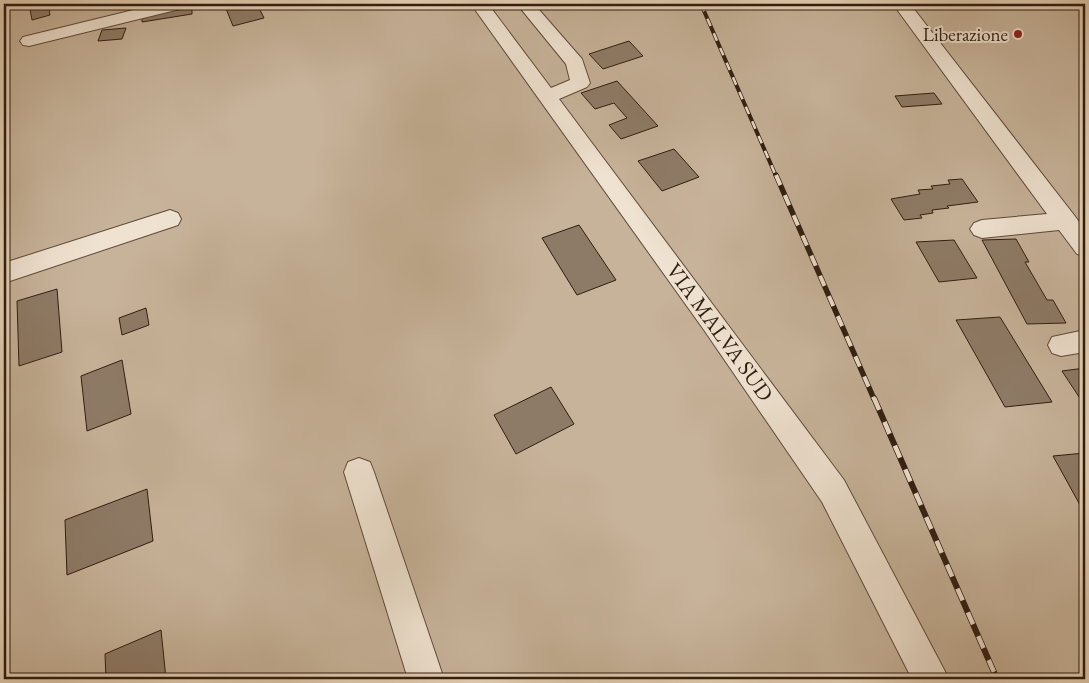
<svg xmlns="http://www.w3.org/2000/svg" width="1089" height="683" font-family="'EB Garamond',serif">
<rect width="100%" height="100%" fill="#e6d2b6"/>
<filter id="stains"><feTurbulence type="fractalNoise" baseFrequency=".004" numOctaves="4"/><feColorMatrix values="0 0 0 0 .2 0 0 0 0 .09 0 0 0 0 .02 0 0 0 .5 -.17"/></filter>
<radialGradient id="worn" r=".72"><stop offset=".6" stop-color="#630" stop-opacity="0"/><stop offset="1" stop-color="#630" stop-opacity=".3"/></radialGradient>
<rect fill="#c7b39a" stroke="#7b6856" x="4" y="4" width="1081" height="675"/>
<g fill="#8e7b67" stroke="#2f1d11">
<path d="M29,4H48L50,15L32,20Z"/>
<path d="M233,4H257L264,18L233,26L225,6Z"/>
<path d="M192,8V14L142,22V15Z"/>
<path d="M126,28L122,39L98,41L102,30Z"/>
<path d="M629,41L643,56L603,69L589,54Z"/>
<path d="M617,81L658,126L621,139L609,125L627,118L614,103L595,109L581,93Z"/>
<path d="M934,93L942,104L902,107L895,96Z"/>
<path d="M674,149L699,177L662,191L638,161Z"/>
<path d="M962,179L978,202L947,206L949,208L932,210L933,213L920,215L922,218L904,220L891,199L920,194L918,190L933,189L931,186L950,184L948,180Z"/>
<path d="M579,225L616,280L577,295L542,238Z"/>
<path d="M1016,239L1029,262H1025L1047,300H1053L1066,323L1027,324L982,240Z"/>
<path d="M954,240L977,278L939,282L916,242Z"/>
<path d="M57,289L62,352L19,366L17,301Z"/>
<path d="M146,308L149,325L122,335L119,318Z"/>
<path d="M1000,317L1052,402L1005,407L956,320Z"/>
<path d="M122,360L131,414L87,431L81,376Z"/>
<path d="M1085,368V406L1062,371Z"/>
<path d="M551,387L574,424L516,454L494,415Z"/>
<path d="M1085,453V514L1053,456Z"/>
<path d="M147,489L153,541L67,575L65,520Z"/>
<path d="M161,630L166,679H106L105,654Z"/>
</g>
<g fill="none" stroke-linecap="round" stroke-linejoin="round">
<g stroke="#5d4a3a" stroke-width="2">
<g id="minor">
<path d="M158,4H187L184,8L29,46L23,45L20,41L23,37Z"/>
<path d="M471,4H488L551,88L570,80L566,64L517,4H534L582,59L590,83L587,87L559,99L844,480L949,679H912L822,502L704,330Z"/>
<path d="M893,4H910L1074,215L1085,230V256L1077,254L1059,230L982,238L974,235L970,229L974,223L982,220L1047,214Z"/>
<path d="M170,210L178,213L181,219L178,225L4,283V263Z"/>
<path d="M1085,330V352L1061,356L1052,353L1048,345L1052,337Z"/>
<path d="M359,458L370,462L374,472L444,679H408L344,472L348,462Z"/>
</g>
</g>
<use href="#minor" fill="#efe2d0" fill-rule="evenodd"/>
<g stroke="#2f1d11" stroke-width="4">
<path id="rail-far2" d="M701,4L776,176"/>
</g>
<g stroke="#2f1d11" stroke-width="5.5">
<path id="rail-far1" d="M776,175L874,399"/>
</g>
<g stroke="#2f1d11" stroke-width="6">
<path id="rail" d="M874,398L997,679"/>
</g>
<use href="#rail-far2" stroke="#efe2d0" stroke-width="2.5" stroke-dasharray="8" stroke-linecap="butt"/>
<use href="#rail-far1" stroke="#efe2d0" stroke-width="4" stroke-dasharray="11" stroke-linecap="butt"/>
<use href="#rail" stroke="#efe2d0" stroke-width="4.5" stroke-dasharray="13" stroke-linecap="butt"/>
</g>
<circle fill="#8f2418" stroke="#efe2d0" stroke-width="2" cx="1018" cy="34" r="5"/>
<g text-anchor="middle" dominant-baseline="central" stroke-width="4" stroke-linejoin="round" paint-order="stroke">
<g font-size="19" fill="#2f1d11" stroke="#efe2d0" text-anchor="end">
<text x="1008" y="34">Liberazione</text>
</g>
<g font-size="22" fill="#2f1d11" stroke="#efe2d0">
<text transform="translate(720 332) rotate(54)">VIA MALVA SUD</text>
</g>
</g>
<rect width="1089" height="683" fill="none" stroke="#e6d2b6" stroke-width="20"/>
<rect x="5" y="5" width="1079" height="673" fill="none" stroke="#2f1d11" stroke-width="2.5"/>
<rect x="10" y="10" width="1069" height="663" fill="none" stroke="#2f1d11"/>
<rect width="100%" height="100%" filter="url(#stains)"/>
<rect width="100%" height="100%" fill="url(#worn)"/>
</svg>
